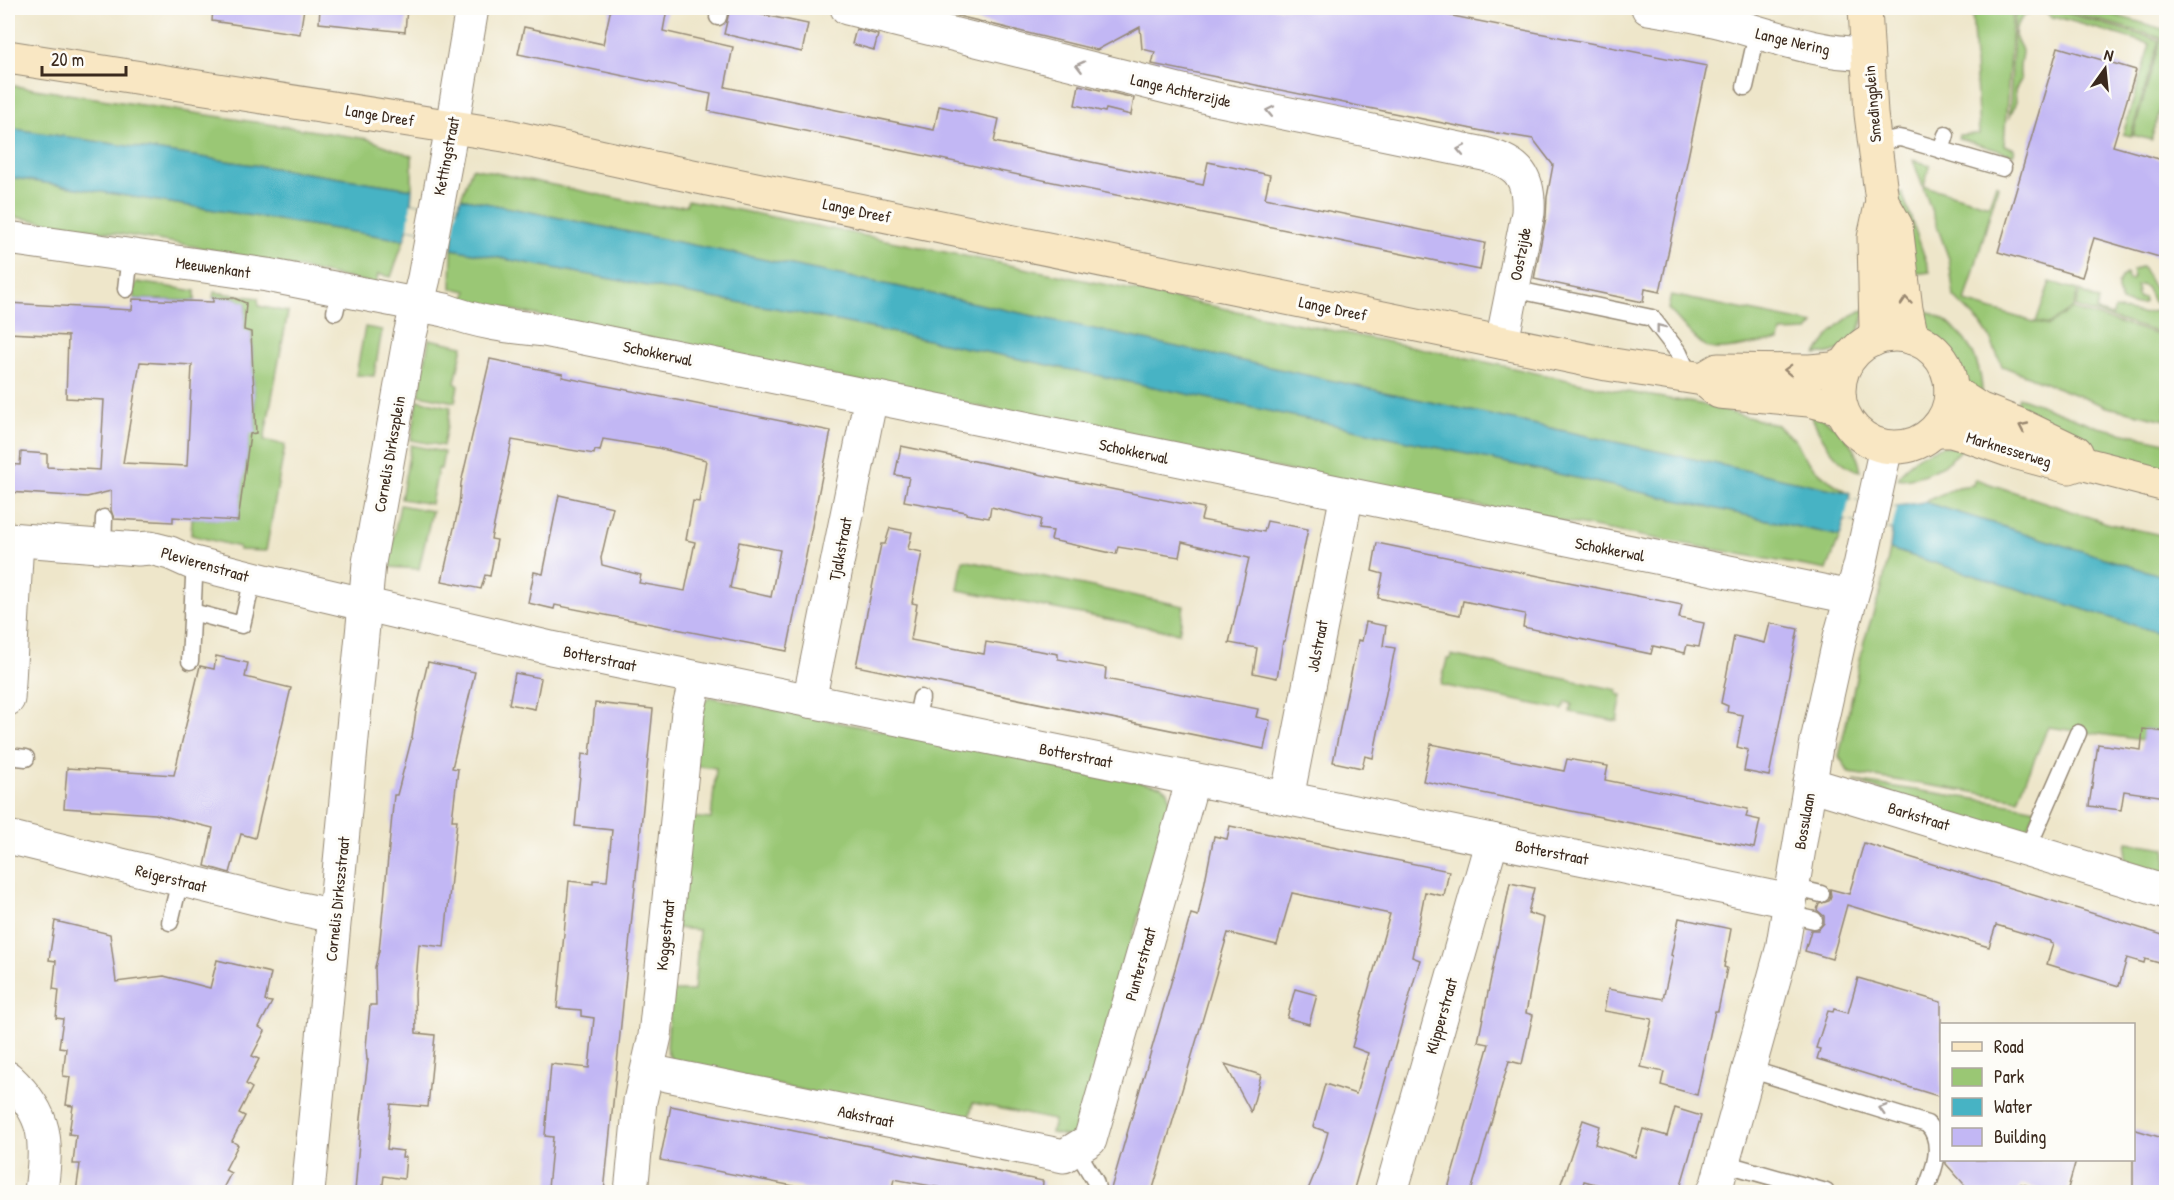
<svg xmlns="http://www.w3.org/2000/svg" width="2174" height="1200" font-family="'Patrick Hand',sans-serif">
<rect width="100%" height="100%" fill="#fdfcf7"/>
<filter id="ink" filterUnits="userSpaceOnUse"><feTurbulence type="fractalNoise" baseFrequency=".0167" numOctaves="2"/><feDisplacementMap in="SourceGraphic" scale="12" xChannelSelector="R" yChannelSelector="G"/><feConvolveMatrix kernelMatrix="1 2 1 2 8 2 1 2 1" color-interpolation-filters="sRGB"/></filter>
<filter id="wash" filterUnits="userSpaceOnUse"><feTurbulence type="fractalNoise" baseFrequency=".008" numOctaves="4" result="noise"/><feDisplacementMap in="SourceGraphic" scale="24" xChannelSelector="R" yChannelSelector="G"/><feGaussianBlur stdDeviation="1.35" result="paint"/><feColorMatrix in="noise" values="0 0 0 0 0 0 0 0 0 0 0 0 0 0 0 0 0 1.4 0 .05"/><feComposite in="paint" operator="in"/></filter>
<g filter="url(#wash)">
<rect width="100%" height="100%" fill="#eee6ca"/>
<g fill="#9ac774" stroke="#6a7849" stroke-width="1.5">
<path d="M1972,8H2013L2004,145L2015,149L2013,155L1958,138L1959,135L1979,134Z"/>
<path d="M2015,8H2049L2159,40L2131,136L2123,134L2150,44L2057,17L2051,18C2040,0 2016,16 2015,34C2015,41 2022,46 2022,52C2021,62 2018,70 2021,80L2015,90L2016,102L2009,119Z"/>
<path d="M2056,8H2091L2166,30V90L2151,140L2133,135L2161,38Z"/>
<path d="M8,85L368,139L412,156V189L8,128Z"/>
<path d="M1913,160L1930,165L1924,186L1989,205L1996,184L1998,186L1965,302L2048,326L2072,309L2166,337V420L2107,407L2002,366L1989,336L1981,324L1954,297L1949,259Z"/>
<path d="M472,168L658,207L686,205L688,200L1458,356L1609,389L1700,404L1777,425C1782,432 1790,434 1795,440C1798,444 1799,449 1802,453C1814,471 1831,483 1850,493L914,290L461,198Z"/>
<path d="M8,177L404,240L391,277L378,274L376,284L182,244L8,216Z"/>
<path d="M1897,193H1902L1904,198L1930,272L1914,274Z"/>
<path d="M452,249L712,298L775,308L1331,424L1840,536L1827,570L1315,476L578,324L465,300L467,291L451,288Z"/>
<path d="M2142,266L2154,288L2166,282V299L2154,303L2146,287L2141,285L2136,286L2138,292L2136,293L2139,298H2144L2145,301L2143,304L2133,305L2122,302C2117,291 2115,281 2126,274L2129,280H2132L2134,277L2132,271Z"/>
<path d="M137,282L195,291V301L134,299L133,289Z"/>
<path d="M2050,282L2078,290L2073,308L2048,325L2036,322Z"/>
<path d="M2080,291L2099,301L2096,311L2112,316L2115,309L2142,314L2166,308V335L2075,307Z"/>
<path d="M214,292L258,298L259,306L288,312L264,440L285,445L266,551L239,550V547L191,535L192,518L238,520L250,429L256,433L251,332H244L246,304L234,298H213Z"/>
<path d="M1671,295L1814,324L1808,331L1781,332L1779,341C1760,340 1720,356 1705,346C1694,340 1678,318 1668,309Z"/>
<path d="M1917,308C1959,319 1984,357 1982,400L1962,381L1951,355L1929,331L1921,319Z"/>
<path d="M1866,309C1856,342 1852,351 1816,355C1827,335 1843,317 1866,309Z"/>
<path d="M365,327L382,330L374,376L356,375Z"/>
<path d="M429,339L463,346L455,383L458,385L455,402L419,395Z"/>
<path d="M2019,397L2098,427L2166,442V469L2100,454L2013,412Z"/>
<path d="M418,400L451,407L443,446L411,440Z"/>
<path d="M1810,412C1837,424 1855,441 1861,471C1836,467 1818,433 1810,412Z"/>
<path d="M411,445L444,452L441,469H438L431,504L401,499Z"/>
<path d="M1944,446L1964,447C1947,466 1923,479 1898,479C1906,461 1925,451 1944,446Z"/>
<path d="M1975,479L2107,523L2166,536V577L1924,502L1958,487L1973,485Z"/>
<path d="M400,505L432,511L419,569L388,567Z"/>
<path d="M1890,549L2166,635V732L2144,729L2142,740L2048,727L2018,799L1849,773L1839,756L1864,641L1882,587Z"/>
<path d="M963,560L1184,606L1179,633L958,590Z"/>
<path d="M1451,655L1618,690L1617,694L1622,695L1617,721L1570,712L1572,704L1566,702L1563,710L1441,685L1447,659H1450Z"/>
<path d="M710,697L1161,786L1167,791L1171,803L1075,1138L1051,1133L1054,1120L973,1103L967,1126L672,1062L667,1051L670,991H694L699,930L676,928L688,817L711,819L716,768L692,765L704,702Z"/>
<path d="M1854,781L2016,805L2036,809L2024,838Z"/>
<path d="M2127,842L2166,848V877L2124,864Z"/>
</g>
<path fill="#47b3c4" stroke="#416e71" stroke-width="1.5" d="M8,128L412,189L411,203L457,210L461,198L914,290L1850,493L1849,499L1896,508L1898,506L1924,502L2166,577V635L1890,549L1892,530L1888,528L1845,520L1840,536L1331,424L775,308L712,298L452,249L453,235L408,228L404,240L8,177Z"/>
<g fill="#eee6ca">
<path d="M411,203L457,210L453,235L408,228Z"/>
<path d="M1849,499L1897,508L1892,529L1845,520Z"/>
</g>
<g id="blocks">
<g fill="#c2b7f4" fill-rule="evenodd">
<path d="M213,8H304L300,34L212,21Z"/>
<path d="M320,8H407L405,32L319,23Z"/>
<path d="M611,8L667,9L663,31L733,47L725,87L934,130L939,106L999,119L994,142L1203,185L1208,162L1270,175L1265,198L1485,243L1480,270L708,111L711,94L518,54L524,27L603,44Z"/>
<path d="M730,8L808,24L802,52L724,34Z"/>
<path d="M955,8H1412L1707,66L1660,292L1645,289L1643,302L1534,279L1546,217L1547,197L1553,165L1533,139L1497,133V134L1152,64L1155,52L1142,49L1140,27L1097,50L954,15Z"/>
<path d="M856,29L878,35L874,50L852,44Z"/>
<path d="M2058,47L2136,70L2113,146L2166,161V259L2094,238L2082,277L1998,252Z"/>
<path d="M1079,85L1134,98L1131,115L1106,109L1105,112L1075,105Z"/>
<path d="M213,298H234L246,303L244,330L251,332L256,433L250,434L238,521L173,517V522L114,519L111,510V491L87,497L8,492V464L20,465L21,452L47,454V467L100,470L104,400L66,398L68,336L8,333V303L132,310L133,299L213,302ZM140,362L192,365L187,466L123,463Z"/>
<path d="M490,359L563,374L562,377L831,431L787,651L555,605L554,609L528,603L534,572L543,574L559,495L613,507L601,558L602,565L641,575L639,583L685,591L695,542L686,540L693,501L699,502L706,460L658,448L603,439L600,451L595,450L594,454L512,440L491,539L497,540L490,576L485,575L481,589L442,581L459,506L461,483ZM739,542L780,550L771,597L730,588Z"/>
<path d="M901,446L1204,508L1201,520L1264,532L1267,521L1308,529L1285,641H1283L1277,678L1253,673L1257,648L1229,643L1249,558L1182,542L1179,557L1118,547L1116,554L1051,540L1053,531L1039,529L1041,519L991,507L989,518L966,514V512L904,501L909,477L895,475Z"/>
<path d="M890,528L912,532L908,549L922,552L912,603L917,604L911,640L984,654L986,642L1058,654V659L1106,668L1105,679L1258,709L1256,717L1270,720L1264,749L856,666L881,544H885Z"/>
<path d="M1377,543L1682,605L1679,618L1704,623L1699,647L1687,645L1685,653L1653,646L1651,654L1523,627L1525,614L1463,601L1460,615L1378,598L1383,574L1372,571Z"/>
<path d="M1366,622L1386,626L1383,646L1395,648L1373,758L1365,756L1362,768L1333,762L1358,640L1362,641Z"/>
<path d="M1770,623L1798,629L1769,776L1744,771L1748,750L1737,747L1743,715L1727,712L1728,706L1721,703L1734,636L1765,643Z"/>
<path d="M216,656L248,663L245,677L291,688L255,838L241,834L230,873L205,866L213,828L155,814L64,808L67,768L174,775L200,666L214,669Z"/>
<path d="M428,662L475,672L452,768L458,769L452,820H457L444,947L419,944L415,994L416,1033L435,1035L428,1107L391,1104L387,1149L403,1151L402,1157H406L404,1179L384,1176L382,1192H355L361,1118L368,1060H367L366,1047L370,1005H376L375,967L379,951L394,795H397L412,737L416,712Z"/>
<path d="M515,673L541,678L535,709L509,704Z"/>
<path d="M595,703L653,709L604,1192L548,1188L553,1137L545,1136L551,1064L589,1068L594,1018L581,1016V1010L557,1008L569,881L593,884V880L607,881L612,830L575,826L582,754L590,755Z"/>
<path d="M2143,729L2166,732V797L2124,791L2121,810L2089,806L2098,744L2141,750Z"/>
<path d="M1431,744L1564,771L1567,759L1608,766L1605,780L1748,809L1746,817L1760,820L1754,848L1423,781Z"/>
<path d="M1230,826L1449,871L1444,896L1425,892L1412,957L1420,960L1353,1192H1307L1319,1163L1328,1132L1313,1127L1325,1084L1356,1094L1368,1053L1352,1047L1390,914L1292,893L1277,945L1228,933L1152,1192H1110L1191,914L1198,916L1214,836L1227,839Z"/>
<path d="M1864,843L2166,936V965L2145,959L2144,963L2127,958L2119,986L2047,964L2053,944L2050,943V941L1996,925L1989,947L1847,905L1832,959L1805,951L1811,930H1818L1824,923V916L1817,910L1819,904L1829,901L1831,896L1830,889L1849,894Z"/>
<path d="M1510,883L1534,888L1528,913L1544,918L1526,1013L1533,1015L1522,1064L1509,1061L1471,1192H1447L1489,1044L1478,1042Z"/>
<path d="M1679,918L1731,929L1724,967L1727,968L1718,1011H1715L1697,1095L1661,1085L1664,1072L1641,1067L1652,1019L1604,1011L1608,989L1663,999L1673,956L1671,955Z"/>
<path d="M55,921L110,934L116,982L164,976L210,988L217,960L271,973L265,1001L272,1002L259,1027L265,1031L252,1056L259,1059L246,1084L252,1088L239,1113L245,1116L232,1141L238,1145L225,1170L231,1173L221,1192H76L80,1164H73L76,1135L69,1134L73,1106L66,1105L70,1077L63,1076L66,1048L59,1047L63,1019L56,1018L59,990L53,989L56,961L49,960Z"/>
<path d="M1858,978L1941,1002V1097L1817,1059L1820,1049L1816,1048L1828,1011L1833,1012L1834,1009L1848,1013Z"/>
<path d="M1295,989L1317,995L1309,1024L1287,1018Z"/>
<path d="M1225,1064L1261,1075L1251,1112Z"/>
<path d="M671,1106L1043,1181L1042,1192H963L894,1179L891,1192H824L660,1160Z"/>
<path d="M1675,1108L1701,1116L1679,1192H1625L1584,1181L1581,1192H1558L1583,1120L1600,1126L1595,1144L1635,1157L1643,1129L1667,1136Z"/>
<path d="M2133,1129L2166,1139V1192H2133Z"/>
<path d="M1946,1160H2076L2067,1192H2052L2021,1184L2018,1192H1971L1946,1164Z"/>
</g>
</g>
</g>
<g filter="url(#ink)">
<use href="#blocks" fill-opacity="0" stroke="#948874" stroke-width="1.5"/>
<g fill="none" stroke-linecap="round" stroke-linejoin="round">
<g stroke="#948874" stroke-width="19">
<g id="lane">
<path d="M718,17L720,8"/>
<path d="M1745,87L1757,34"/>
<path d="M1875,143L1899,138L1904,139L2003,168"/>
<path d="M1941,150L1946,135"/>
<path d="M126,289L130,256"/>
<path d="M1513,289L1652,318L1679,353L1690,377"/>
<path d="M335,312L340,290"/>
<path d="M103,547L104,518"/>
<path d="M192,612L242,625L253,578"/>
<path d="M190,661L194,579L197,564"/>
<path d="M916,722L921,698"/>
<path d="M8,756L26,758"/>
<path d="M2027,850L2078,733"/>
<path d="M1792,887L1821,894"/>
<path d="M1787,914L1814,920"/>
<path d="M170,922L180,880"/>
<path d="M1749,1069L1927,1124C1946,1142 1933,1173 1925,1192"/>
<path d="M1076,1149L1095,1181L1098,1192"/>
<path d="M1723,1163L1826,1192"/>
</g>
</g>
<g stroke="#948874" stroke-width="35">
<g id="street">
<path d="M847,8L1211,98L1484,154C1519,163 1530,177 1528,213L1502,342"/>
<path d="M1648,8C1673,12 1698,16 1722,22C1768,34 1820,55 1867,53"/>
<path d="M8,238L267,275L445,310C479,323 510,327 545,330L1851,597"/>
<path d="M8,539L138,549L150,548L170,553L190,562L269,582L551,648L1790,901"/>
<path d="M8,699L17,540"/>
<path d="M809,701L871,397"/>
<path d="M1810,784L2166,892"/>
<path d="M1287,798L1347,494"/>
<path d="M8,837L291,907L335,916"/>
<path d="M648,1071L1064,1156L1090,1140L1193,779"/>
<path d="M8,1078C49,1116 47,1141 41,1192"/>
<path d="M308,1192L369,563L410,335L424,278L452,127L472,8"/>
<path d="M631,1192L640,1101L655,1036L688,712L696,678"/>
<path d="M1391,1192L1492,840"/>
<path d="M1713,1192L1717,1184L1782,950L1817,741L1840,637L1860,566L1886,447"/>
</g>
</g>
<g stroke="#948874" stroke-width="35">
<g id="secondary">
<path d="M1865,8L1871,114L1882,201L1874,238L1876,328L1873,340"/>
<path d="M8,57L504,135L654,168L1607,364L1703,379L1719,392L1809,400L1841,408"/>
<path d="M1882,201L1896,226L1906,309L1912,338"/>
<circle cx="1895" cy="391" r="56"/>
<path d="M1703,379L1718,370L1810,371L1832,369L1845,365"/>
<path d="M1951,391L1979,409L2020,425L2076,452L2079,459"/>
<path d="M1935,431H1951L1968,436L2011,451L2069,467L2081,463L2166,485"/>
</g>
</g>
<use href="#lane" stroke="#fff" stroke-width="16"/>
<use href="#street" stroke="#fff" stroke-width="33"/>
<use href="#secondary" stroke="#f9e7c3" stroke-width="33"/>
</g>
<defs><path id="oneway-chevron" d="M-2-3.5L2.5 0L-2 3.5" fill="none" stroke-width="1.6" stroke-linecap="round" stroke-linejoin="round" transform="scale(1.5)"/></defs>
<g stroke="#a79f9a">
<use href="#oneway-chevron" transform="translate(1080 66) rotate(-166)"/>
<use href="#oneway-chevron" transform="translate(1270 111) rotate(-168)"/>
<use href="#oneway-chevron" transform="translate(1461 150) rotate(-169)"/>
<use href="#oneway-chevron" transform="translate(1660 328) rotate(-128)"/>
<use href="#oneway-chevron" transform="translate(1883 1109) rotate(-163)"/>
</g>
<g stroke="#9a8870">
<use href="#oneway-chevron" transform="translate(1906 301) rotate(-95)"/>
<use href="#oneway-chevron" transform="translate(1788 370) rotate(-178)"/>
<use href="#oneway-chevron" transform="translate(2023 427) rotate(-155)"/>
</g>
</g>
<g text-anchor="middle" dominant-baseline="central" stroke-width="6" stroke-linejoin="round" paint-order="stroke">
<g font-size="16" fill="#3b2a1e" stroke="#fdfcf7">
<text transform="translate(1793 41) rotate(13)">Lange Nering</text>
<text transform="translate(1181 90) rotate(13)">Lange Achterzijde</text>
<text transform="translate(1872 104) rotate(-95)">Smedingplein</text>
<text transform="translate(380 115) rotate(9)">Lange Dreef</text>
<text transform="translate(446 156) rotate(-79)">Kettingstraat</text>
<text transform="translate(857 210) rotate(12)">Lange Dreef</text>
<text transform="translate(1520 254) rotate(-79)">Oostzijde</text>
<text transform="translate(213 267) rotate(8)">Meeuwenkant</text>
<text transform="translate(1333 308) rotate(12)">Lange Dreef</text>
<text transform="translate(658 353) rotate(12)">Schokkerwal</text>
<text transform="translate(2009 449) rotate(17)">Marknesserweg</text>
<text transform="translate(1134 451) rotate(12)">Schokkerwal</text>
<text transform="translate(389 454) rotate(-80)">Cornelis Dirkszplein</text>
<text transform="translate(840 549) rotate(-79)">Tjalkstraat</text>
<text transform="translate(1610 549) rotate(11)">Schokkerwal</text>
<text transform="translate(205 564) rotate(16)">Plevierenstraat</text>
<text transform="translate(1317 646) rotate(-79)">Jolstraat</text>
<text transform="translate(600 658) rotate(12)">Botterstraat</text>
<text transform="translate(1076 755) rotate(11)">Botterstraat</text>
<text transform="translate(1919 816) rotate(17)">Barkstraat</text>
<text transform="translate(1804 821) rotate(-80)">Bossulaan</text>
<text transform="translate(1552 852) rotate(11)">Botterstraat</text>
<text transform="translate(171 878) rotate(14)">Reigerstraat</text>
<text transform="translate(337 899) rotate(-84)">Cornelis Dirkszstraat</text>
<text transform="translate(665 935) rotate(-84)">Koggestraat</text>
<text transform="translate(1140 964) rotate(-74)">Punterstraat</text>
<text transform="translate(1441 1016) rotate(-74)">Klipperstraat</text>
<text transform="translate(866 1116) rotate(12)">Aakstraat</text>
</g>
</g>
<rect width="2174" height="1200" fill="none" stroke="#fdfcf7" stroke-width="30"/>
<rect x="1940" y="1023" width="195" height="138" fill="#fdfcf7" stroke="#afa8a0" stroke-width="1.5"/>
<rect x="1952" y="1042" width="30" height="9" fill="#f9e7c3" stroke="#afa8a0" stroke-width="1.5"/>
<text x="1994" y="1053" font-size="18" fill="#3b2a1e">Road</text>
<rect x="1952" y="1068" width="30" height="18" fill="#9ac774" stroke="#afa8a0" stroke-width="1.5"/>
<text x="1994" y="1083" font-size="18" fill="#3b2a1e">Park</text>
<rect x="1952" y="1098" width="30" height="18" fill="#47b3c4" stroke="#afa8a0" stroke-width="1.5"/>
<text x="1994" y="1113" font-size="18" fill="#3b2a1e">Water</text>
<rect x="1952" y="1128" width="30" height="18" fill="#c2b7f4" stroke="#afa8a0" stroke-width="1.5"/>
<text x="1994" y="1143" font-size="18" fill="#3b2a1e">Building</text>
<g transform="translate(2105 69) rotate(15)" stroke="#fdfcf7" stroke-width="4.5" paint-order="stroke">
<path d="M0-4.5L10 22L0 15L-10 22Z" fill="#3b2a1e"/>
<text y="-9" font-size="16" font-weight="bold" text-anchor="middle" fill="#3b2a1e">N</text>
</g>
<path d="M42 66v9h84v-9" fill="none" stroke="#3b2a1e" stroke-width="3"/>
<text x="51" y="66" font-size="18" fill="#3b2a1e" stroke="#fdfcf7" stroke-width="4.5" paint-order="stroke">20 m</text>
</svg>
